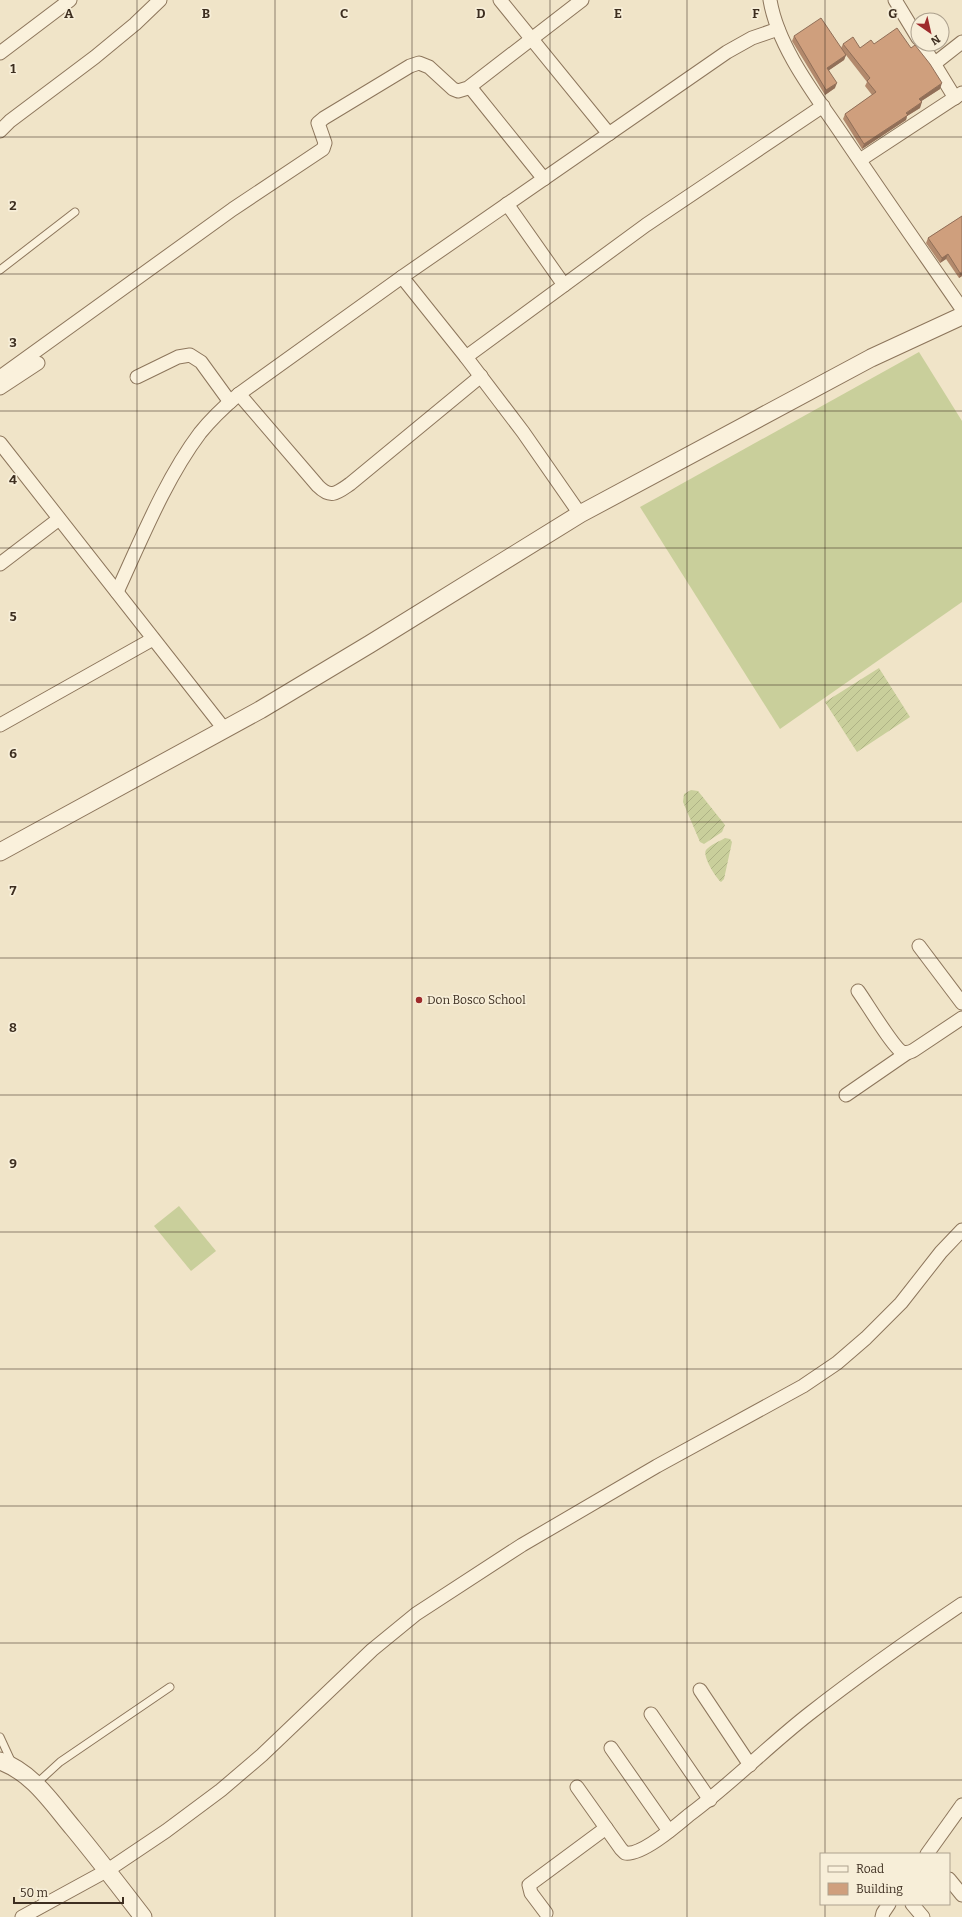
<svg xmlns="http://www.w3.org/2000/svg" width="962" height="1917" font-family="Bitter,serif">
<defs>
<pattern id="garden-furrows" width="10" height="10" patternUnits="userSpaceOnUse"><rect width="10" height="10" fill="#c9cf9b"/><path d="M-1 1l2-2M0 10L10 0M9 11l2-2" fill="none" stroke="#aeb285"/></pattern>
</defs>
<rect width="100%" height="100%" fill="#f0e4c8"/>
<g fill="#c9cf9b">
<path d="M919,352L962,421V602L780,729L640,507Z"/>
<path d="M179,1206L216,1251L191,1271L154,1226Z"/>
</g>
<g fill="url(#garden-furrows)">
<path d="M879,668L910,717L857,752L825,702Z"/>
<path d="M691,790L698,791L725,825L722,832L704,844L700,842L683,802L684,794Z"/>
<path d="M725,838L730,839L732,842L724,879L721,882C716,878 702,856 706,850C710,845 720,841 725,838Z"/>
</g>
<g fill="none" stroke-linecap="round" stroke-linejoin="round">
<g stroke="#8d765c" stroke-width="9">
<g id="service">
<path d="M0,270L75,212"/>
<path d="M0,1737L12,1763"/>
<path d="M36,1784L60,1762L170,1687"/>
</g>
</g>
<g stroke="#8d765c" stroke-width="15">
<g id="minor">
<path d="M500,0L609,134"/>
<path d="M770,0C778,48 816,96 843,136C882,194 922,251 962,309"/>
<path d="M895,0L918,38"/>
<path d="M922,44L955,98"/>
<path d="M0,53L70,0"/>
<path d="M934,64L962,42"/>
<path d="M470,87L544,179"/>
<path d="M0,131L10,121L95,57L135,24L160,0"/>
<path d="M860,160L962,93"/>
<path d="M507,204L564,285"/>
<path d="M402,277L466,357L523,432L580,514"/>
<path d="M466,357L646,225L823,106"/>
<path d="M0,377L233,209L323,149L325,143L318,123L324,118L410,66L419,63L429,67L453,89L458,91L468,88L582,0"/>
<path d="M137,377L178,357L190,355L201,362L230,402"/>
<path d="M0,388L38,363"/>
<path d="M239,394L318,486C331,499 337,493 350,484L481,376"/>
<path d="M0,443L225,730"/>
<path d="M0,564L59,519"/>
<path d="M117,592C141,540 166,478 200,433C212,418 225,406 239,394L402,277L727,52L752,38L778,29"/>
<path d="M0,725L153,639"/>
<path d="M919,946L962,1003"/>
<path d="M858,991C866,1002 893,1047 902,1052C906,1053 911,1052 914,1050L962,1018"/>
<path d="M846,1095L907,1053"/>
<path d="M700,1690L750,1765"/>
<path d="M651,1714L710,1800"/>
<path d="M611,1748L669,1831"/>
<path d="M577,1787L621,1849L625,1853C641,1856 676,1826 689,1815C731,1784 768,1746 809,1714C859,1675 910,1639 962,1604"/>
<path d="M927,1854L962,1805"/>
<path d="M949,1879L962,1895"/>
<path d="M912,1904L923,1917"/>
<path d="M546,1913L531,1893L529,1885L606,1828"/>
<path d="M22,1917L108,1870L166,1831L221,1790L262,1755L372,1650L416,1614L522,1545L657,1466L803,1386L837,1363L866,1338L901,1303L941,1252L962,1230"/>
<path d="M882,1917L883,1913L889,1904"/>
</g>
</g>
<g stroke="#8d765c" stroke-width="19">
<g id="tertiary">
<path d="M0,852L260,710L370,644L580,514L871,358L962,316"/>
<path d="M0,1761C32,1772 52,1803 73,1828C97,1857 120,1887 143,1917"/>
</g>
</g>
<use href="#service" stroke="#faf1dc" stroke-width="7"/>
<use href="#minor" stroke="#faf1dc" stroke-width="13"/>
<use href="#tertiary" stroke="#faf1dc" stroke-width="17"/>
</g>
<g fill="#b2896c">
<path d="M794,36L841,48L843,44L860,48L874,44L940,89L921,101L920,108L907,116L906,120L862,149L843,119L845,114L872,95L865,86L867,82L846,55L844,60L829,70L835,88L825,95L792,41Z"/>
<path d="M962,216V276L959,278L946,259L940,263L926,243L928,238Z"/>
</g>
<g fill="#916f58">
<path d="M846,55L844,60L825,73L827,68Z"/>
<path d="M837,83L835,88L825,95L826,90Z"/>
<path d="M942,83L940,89L917,104L919,99Z"/>
<path d="M922,102L920,108L907,116L906,120L862,149L864,144Z"/>
<path d="M948,254L946,259L940,263L942,258Z"/>
<path d="M962,272V276L959,278L960,273Z"/>
</g>
<g fill="#cf9f7d" stroke="#916f58">
<path d="M821,18L846,55L827,68L837,83L826,90L794,36Z"/>
<path d="M897,28L911,48L915,45L930,64L942,83L919,99L922,102L906,113L908,115L864,144L845,114L876,92L867,81L870,78L843,44L853,37L860,48L871,40L874,44Z"/>
<path d="M962,216V272L960,273L948,254L942,258L928,238Z"/>
</g>
<path fill="none" stroke="#3d2e20" stroke-width="1" stroke-opacity="0.55" d="M137,0V1917M275,0V1917M412,0V1917M550,0V1917M687,0V1917M825,0V1854M0,137H962M0,274H962M0,411H962M0,548H962M0,685H962M0,822H962M0,958H962M0,1095H962M0,1232H962M0,1369H962M0,1506H962M0,1643H962M0,1780H962M825,1904V1917"/>
<circle fill="#9e2a2b" stroke="#f7eed8" stroke-width="1.5" cx="419" cy="1000" r="4"/>
<g text-anchor="middle" dominant-baseline="central" stroke-width="3.5" stroke-linejoin="round" paint-order="stroke">
<g font-size="12" fill="#3d2e20" stroke="#f7eed8" text-anchor="start">
<text x="427" y="1000">Don Bosco School</text>
</g>
</g>
<g font-size="13" text-anchor="middle" font-weight="bold" fill="#3d2e20" stroke="#f7eed8" stroke-width="3.5" stroke-linejoin="round" paint-order="stroke">
<text x="69" y="18">A</text>
<text x="206" y="18">B</text>
<text x="344" y="18">C</text>
<text x="481" y="18">D</text>
<text x="618" y="18">E</text>
<text x="756" y="18">F</text>
<text x="893" y="18">G</text>
<text x="13" y="73">1</text>
<text x="13" y="210">2</text>
<text x="13" y="347">3</text>
<text x="13" y="484">4</text>
<text x="13" y="621">5</text>
<text x="13" y="758">6</text>
<text x="13" y="895">7</text>
<text x="13" y="1032">8</text>
<text x="13" y="1168">9</text>
</g>
<rect x="820" y="1853" width="130" height="52" fill="#f7eed8" stroke="#ada18e"/>
<rect x="828" y="1866" width="20" height="6" fill="#faf1dc" stroke="#ada18e"/>
<text x="856" y="1873" font-size="12" fill="#3d2e20">Road</text>
<rect x="828" y="1883" width="20" height="12" fill="#cf9f7d" stroke="#ada18e"/>
<text x="856" y="1893" font-size="12" fill="#3d2e20">Building</text>
<g transform="translate(930 32) rotate(146)"><circle r="19" fill="#f7eed8" stroke="#ada18e"/>
<path d="M0-3L7 15L0 10L-7 15Z" fill="#9e2a2b"/>
<text y="-6" font-size="11" font-weight="bold" text-anchor="middle" fill="#3d2e20">N</text>
</g>
<path d="M14 1897v6h109v-6" fill="none" stroke="#3d2e20" stroke-width="2"/>
<text x="20" y="1897" font-size="12" fill="#3d2e20" stroke="#f7eed8" stroke-width="3" paint-order="stroke">50 m</text>
</svg>
